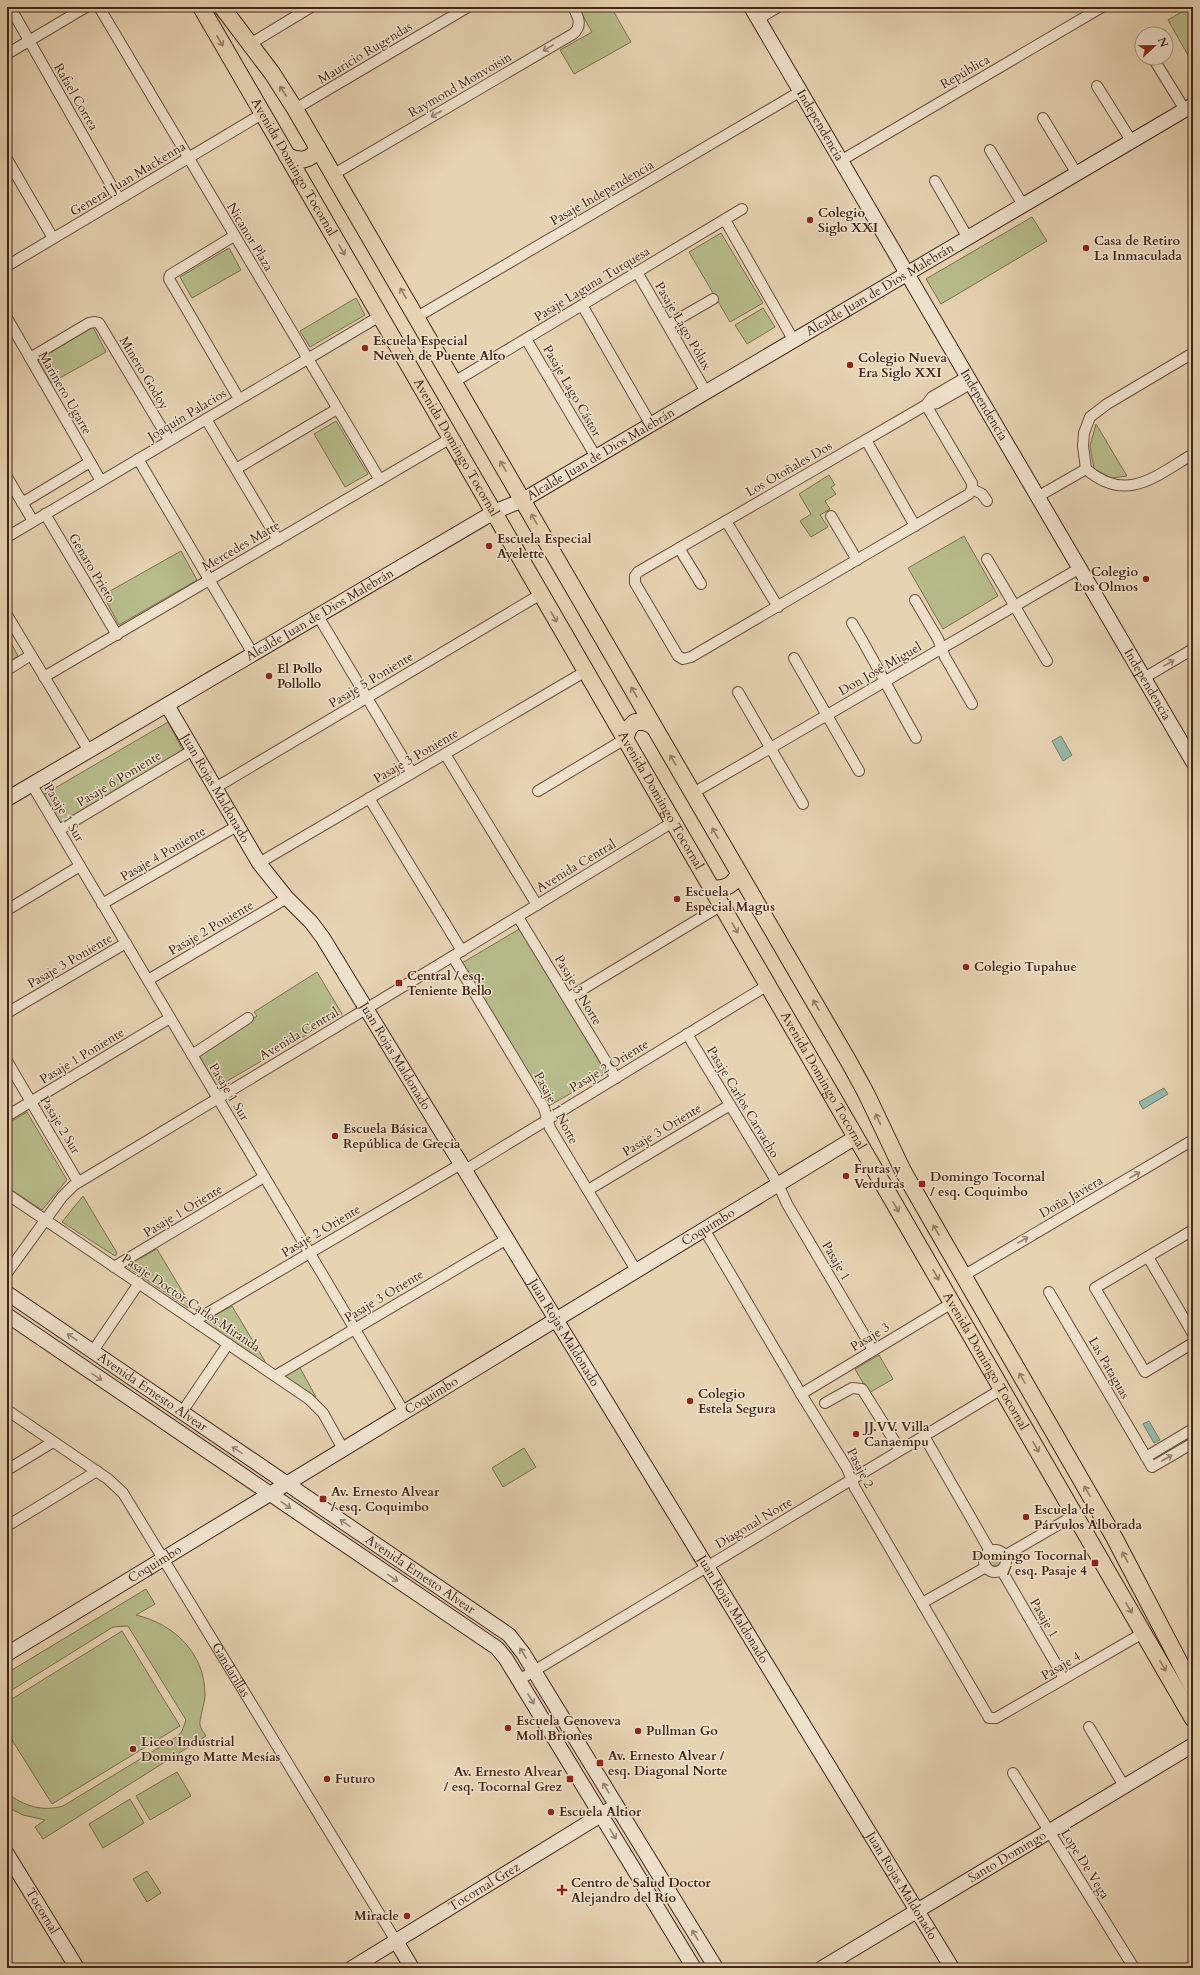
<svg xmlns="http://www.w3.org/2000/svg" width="1200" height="1975" font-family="Cardo,serif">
<rect width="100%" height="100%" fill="#e6d3b2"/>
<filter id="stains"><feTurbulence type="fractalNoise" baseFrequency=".005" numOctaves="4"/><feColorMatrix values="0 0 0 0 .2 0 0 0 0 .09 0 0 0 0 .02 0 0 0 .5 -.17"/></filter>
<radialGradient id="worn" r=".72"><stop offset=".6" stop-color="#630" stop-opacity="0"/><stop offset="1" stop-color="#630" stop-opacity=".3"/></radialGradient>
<g fill="#b7bc8b" stroke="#7d7050">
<path d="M578,7H611L631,42L574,74L560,50L592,32Z"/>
<path d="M1190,7H1193V64L1168,20Z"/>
<path d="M1032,217L1047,241L941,304L926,279Z"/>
<path d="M721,233L763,303L730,322L689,252Z"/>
<path d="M229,248L241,270L192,298L180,277Z"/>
<path d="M356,298L365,315L310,347L300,331Z"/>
<path d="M763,308L775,327L747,344L735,325Z"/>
<path d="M93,327L106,352L51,383L38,360Z"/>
<path d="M336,421L368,474L345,487L314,434Z"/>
<path d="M1096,424L1127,476L1112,478L1094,469L1090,446Z"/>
<path d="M829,475L835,485L831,487L836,494L825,501L830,509L820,515L828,527L811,537L800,521L811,514L799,494Z"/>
<path d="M964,536L998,596L943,629L908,568Z"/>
<path d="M181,551L197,580L119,625L103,595Z"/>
<path d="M10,641L18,656L7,663V642Z"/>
<path d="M168,722L184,752L61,824L43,795Z"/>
<path d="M521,928L606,1073L547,1107L462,963Z"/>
<path d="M317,972L342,1014L217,1087L199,1056L257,1016L254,1012Z"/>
<path d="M27,1112L67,1180L42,1210L7,1187V1124Z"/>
<path d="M83,1196L117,1253L115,1256L62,1222Z"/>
<path d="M157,1249L191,1306L188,1308L126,1266Z"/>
<path d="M232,1306L266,1363L264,1365L201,1323Z"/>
<path d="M879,1355L893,1379L869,1393L855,1369Z"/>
<path d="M299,1366L316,1397L283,1376Z"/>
<path d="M524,1448L536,1467L503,1487L492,1468Z"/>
<circle cx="995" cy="1560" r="6"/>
<path d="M146,1589L155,1604L136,1615C174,1624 205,1653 205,1695C205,1702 199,1720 200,1725C201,1729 204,1733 206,1736L43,1839L35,1827L45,1820L23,1815L7,1807V1793C24,1806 42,1812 63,1806L178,1736L182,1731L186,1720L128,1626L113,1627L7,1693V1673Z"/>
<path d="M122,1631L180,1726L52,1804L7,1732V1702Z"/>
<path d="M177,1772L191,1796L150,1820L136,1796Z"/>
<path d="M130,1799L144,1823L103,1848L89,1824Z"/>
<path d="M147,1871L161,1893L147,1902L133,1879Z"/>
</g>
<g fill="#96b8ab" stroke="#757d6f">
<path d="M1061,736L1072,755L1063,761L1052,741Z"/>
<path d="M1164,1088L1168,1094L1143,1109L1139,1102Z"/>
<path d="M1149,1421L1160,1440L1154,1443L1143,1424Z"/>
</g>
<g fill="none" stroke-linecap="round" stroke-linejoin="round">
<g stroke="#6c503d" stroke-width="12">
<g id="street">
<path d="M10,7L119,199"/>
<path d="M99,7L380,480"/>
<path d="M758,19L778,7"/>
<path d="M250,44L311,7"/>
<path d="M7,54L86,7"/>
<path d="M1153,58L1185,110"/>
<path d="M1097,86L1132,142"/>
<path d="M295,109L468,7"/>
<path d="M1043,118L1077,174"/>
<path d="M990,150L1023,205"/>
<path d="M7,159L53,238"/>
<path d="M842,160L1102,7"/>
<path d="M334,174L573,34C583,26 578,16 573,7"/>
<path d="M935,181L968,238"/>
<path d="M725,220L794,341"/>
<path d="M234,236L170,275L169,279L239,399"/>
<path d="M7,266L262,114"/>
<path d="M637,272L706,392"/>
<path d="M582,305L651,425"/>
<path d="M417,317L801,91"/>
<path d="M7,318L101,481"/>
<path d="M668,325L713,299"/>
<path d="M526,339L596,457"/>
<path d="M30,358L89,323L95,322L99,323L169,440"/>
<path d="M454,382L742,209"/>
<path d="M926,405L972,483V489L969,494L691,657L683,659L678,656L635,583V576L638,572L926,405L932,397L968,376"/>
<path d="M926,405L937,403L972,383"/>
<path d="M206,419L278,540"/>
<path d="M866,440L915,526"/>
<path d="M138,459L253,654"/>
<path d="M236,469L337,409"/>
<path d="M1086,469L1083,446L1084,433L1090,417L1107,404L1193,353"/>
<path d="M1086,469C1126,504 1156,476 1193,454"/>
<path d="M7,477L33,521"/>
<path d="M972,489L982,494L987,501"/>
<path d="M1039,496L1086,469"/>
<path d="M22,503L90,462"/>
<path d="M45,514L117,635"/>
<path d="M831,516L857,560"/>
<path d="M726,521L778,607"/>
<path d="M7,537L380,316"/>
<path d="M679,548L701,584"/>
<path d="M987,559L1047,661"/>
<path d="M915,600L938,639L945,657L972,704"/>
<path d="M7,615L89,751"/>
<path d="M318,616L412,773"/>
<path d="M852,623C875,661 894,700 916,738"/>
<path d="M794,658L859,771"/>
<path d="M7,670L31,655"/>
<path d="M44,677L451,438"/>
<path d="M1144,678L1193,649"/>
<path d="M738,692L803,804"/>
<path d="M445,754L537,905"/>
<path d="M32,785L404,1412"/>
<path d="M215,788L541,594"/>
<path d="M538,791L625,739"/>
<path d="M693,793L1080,568"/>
<path d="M369,798L462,951"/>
<path d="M59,830L193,750"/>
<path d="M259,863L586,671"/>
<path d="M102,904L237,826"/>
<path d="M7,910L80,866"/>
<path d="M518,917L616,1078"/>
<path d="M453,957L544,1108L550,1128L636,1270"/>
<path d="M148,980L287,898"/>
<path d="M568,998L722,905"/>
<path d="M7,1013L126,943"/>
<path d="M687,1034L778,1184L787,1204L873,1350"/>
<path d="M192,1055L248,1018"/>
<path d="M7,1061L78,1182"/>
<path d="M7,1116L170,1018"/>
<path d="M465,1170L768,985"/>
<path d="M588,1190L730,1105"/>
<path d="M7,1194L309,1399L323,1413L343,1449"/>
<path d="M704,1229L801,1394L847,1468L855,1488L989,1718H996L1143,1633"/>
<path d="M1193,1230L1095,1288L1145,1372L1193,1343"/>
<path d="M1148,1257L1193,1334"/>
<path d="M114,1267L264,1177"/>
<path d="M7,1273L62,1197L74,1185L366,1009L673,822"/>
<path d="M963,1276L1193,1140"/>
<path d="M1049,1292L1152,1467L1193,1443"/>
<path d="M194,1321L461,1164"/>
<path d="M93,1351L139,1283"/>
<path d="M275,1376L507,1239"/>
<path d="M801,1394L952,1303"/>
<path d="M825,1403L852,1388L862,1389L900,1450"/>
<path id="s1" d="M7,1410L108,1479L123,1493L396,1941"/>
<path d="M182,1412L228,1344"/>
<path d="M924,1436L990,1551"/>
<path d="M1146,1457L1193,1429"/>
<path d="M7,1470L53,1442"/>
<path d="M7,1526L97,1471"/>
<circle cx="995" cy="1561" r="11"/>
<path d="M1006,1555L1075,1515"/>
<path d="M1002,1571L1064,1678"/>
<path d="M922,1603L986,1567"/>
<path d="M519,1680L1002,1389"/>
<path d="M1089,1727L1124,1786"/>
<path d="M1013,1773L1134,1968"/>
</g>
</g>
<g stroke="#432516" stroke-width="16">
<g id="secondary">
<path id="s2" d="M751,7L1193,762"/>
<path id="s3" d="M167,705L259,863L287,898L311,922L323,938L952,1968"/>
<path id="s4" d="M7,799L494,512L523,500L1193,105"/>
<path id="s5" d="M7,1293L509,1635L523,1653L716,1968"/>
<path d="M7,1315L497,1648L506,1659L694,1968"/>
<path id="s6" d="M7,1654L856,1137"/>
<path id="s7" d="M7,1854L77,1968"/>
<path d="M396,1941L412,1968"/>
<path id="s8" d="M352,1968L609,1810"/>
<path id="s9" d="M822,1968L1193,1745"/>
</g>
</g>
<g stroke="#432516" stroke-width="18">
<g id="primary">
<path id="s10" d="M201,7L1193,1719"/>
<path d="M222,7L272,73L295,109L849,1062L866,1093L903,1171L1114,1537L1193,1688"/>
<path d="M287,156C300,162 311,161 318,148"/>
<path d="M625,739L629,728L635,722H645L653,726"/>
<path d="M712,888C725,890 733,885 739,874"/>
</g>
</g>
<use href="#street" stroke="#efe2cd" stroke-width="10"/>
<use href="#secondary" stroke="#efe2cd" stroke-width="14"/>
<use href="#primary" stroke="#e6d3b2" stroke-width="16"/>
</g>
<defs><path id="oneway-shaft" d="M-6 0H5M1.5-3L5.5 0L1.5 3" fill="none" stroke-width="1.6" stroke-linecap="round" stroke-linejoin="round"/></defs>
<g stroke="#947c64">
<use href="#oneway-shaft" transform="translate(220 41) rotate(60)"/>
<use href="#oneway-shaft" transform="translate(283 91) rotate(-123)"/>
<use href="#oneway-shaft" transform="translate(342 250) rotate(60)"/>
<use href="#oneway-shaft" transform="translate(403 293) rotate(-120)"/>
<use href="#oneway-shaft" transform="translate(503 466) rotate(-120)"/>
<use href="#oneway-shaft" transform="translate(534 519) rotate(-120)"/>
<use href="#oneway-shaft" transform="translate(554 617) rotate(60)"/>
<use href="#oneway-shaft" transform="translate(634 692) rotate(-120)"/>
<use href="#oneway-shaft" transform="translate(673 760) rotate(-120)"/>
<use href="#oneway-shaft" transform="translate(715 833) rotate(-120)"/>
<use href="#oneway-shaft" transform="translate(735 928) rotate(60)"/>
<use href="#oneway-shaft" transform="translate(816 1005) rotate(-120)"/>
<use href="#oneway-shaft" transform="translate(878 1119) rotate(-115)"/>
<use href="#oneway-shaft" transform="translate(896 1207) rotate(60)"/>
<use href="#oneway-shaft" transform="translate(936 1230) rotate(-120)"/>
<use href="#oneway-shaft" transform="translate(936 1275) rotate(60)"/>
<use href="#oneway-shaft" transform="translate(1022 1378) rotate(-120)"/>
<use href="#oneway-shaft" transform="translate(1036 1447) rotate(60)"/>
<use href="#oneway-shaft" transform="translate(1087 1491) rotate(-120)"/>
<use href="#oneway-shaft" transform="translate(1125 1557) rotate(-118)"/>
<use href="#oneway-shaft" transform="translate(1129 1608) rotate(60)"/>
<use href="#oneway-shaft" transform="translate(1163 1666) rotate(60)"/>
</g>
<g stroke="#998472">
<use href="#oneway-shaft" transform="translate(548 48) rotate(150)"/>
<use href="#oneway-shaft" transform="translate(436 114) rotate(150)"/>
<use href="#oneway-shaft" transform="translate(1169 663) rotate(-30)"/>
<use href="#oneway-shaft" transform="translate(1135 1175) rotate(-30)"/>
<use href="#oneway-shaft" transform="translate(1023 1240) rotate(-30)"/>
<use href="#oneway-shaft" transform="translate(72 1337) rotate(-146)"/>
<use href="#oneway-shaft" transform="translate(97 1377) rotate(34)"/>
<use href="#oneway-shaft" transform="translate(237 1450) rotate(-146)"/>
<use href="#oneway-shaft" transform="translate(1167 1458) rotate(-30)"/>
<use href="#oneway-shaft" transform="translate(286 1505) rotate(35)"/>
<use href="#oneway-shaft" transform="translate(345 1523) rotate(-145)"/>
<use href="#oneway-shaft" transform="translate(393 1578) rotate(34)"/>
<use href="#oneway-shaft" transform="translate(523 1653) rotate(-123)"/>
<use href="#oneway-shaft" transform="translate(531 1699) rotate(59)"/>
<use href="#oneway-shaft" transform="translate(606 1788) rotate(-121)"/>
<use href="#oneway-shaft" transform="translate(613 1834) rotate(59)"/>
<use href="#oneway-shaft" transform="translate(695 1935) rotate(-121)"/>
</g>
<g fill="#8f2418" stroke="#efe2cd" stroke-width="1.5">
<circle cx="810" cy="220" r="4"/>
<circle cx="1086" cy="248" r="4"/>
<circle cx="365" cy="348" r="4"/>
<circle cx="850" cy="365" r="4"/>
<circle cx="489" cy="546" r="4"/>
<circle cx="1146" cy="579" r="4"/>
<circle cx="269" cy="676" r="4"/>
<circle cx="677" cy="899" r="4"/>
<circle cx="966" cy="967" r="4"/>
<rect x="395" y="979" width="8" height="8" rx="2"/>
<circle cx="335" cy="1136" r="4"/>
<circle cx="846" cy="1176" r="4"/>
<rect x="918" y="1180" width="8" height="8" rx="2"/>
<circle cx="690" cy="1401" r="4"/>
<circle cx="856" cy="1434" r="4"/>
<rect x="319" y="1495" width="8" height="8" rx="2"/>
<circle cx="1026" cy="1517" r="4"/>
<rect x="1091" y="1559" width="8" height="8" rx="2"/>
<circle cx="508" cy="1728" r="4"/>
<circle cx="638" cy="1731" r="4"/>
<circle cx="133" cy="1749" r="4"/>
<rect x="596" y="1759" width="8" height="8" rx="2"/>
<circle cx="327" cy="1779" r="4"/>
<rect x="566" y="1775" width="8" height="8" rx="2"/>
<circle cx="551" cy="1812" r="4"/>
<path d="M560 1884h4v4h4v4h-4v4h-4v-4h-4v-4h4z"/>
<circle cx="407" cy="1916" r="4"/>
</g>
<g text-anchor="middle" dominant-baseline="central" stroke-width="3" stroke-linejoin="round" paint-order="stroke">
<g font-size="13" fill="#432516" stroke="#efe2cd">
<text transform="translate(365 53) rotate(-31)">Mauricio Rugendas</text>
<text transform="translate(965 72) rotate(-30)">República</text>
<text transform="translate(460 85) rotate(-30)">Raymond Monvoisin</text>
<text transform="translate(76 97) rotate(60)">Rafael Correa</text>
<text stroke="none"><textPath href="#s2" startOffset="137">Independencia</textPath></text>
<text stroke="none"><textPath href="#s10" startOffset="185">Avenida Domingo Tocornal</textPath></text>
<text transform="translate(128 179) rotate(-31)">General Juan Mackenna</text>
<text transform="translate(602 193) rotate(-30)">Pasaje Independencia</text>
<text transform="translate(250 237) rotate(59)">Nicanor Plaza</text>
<text transform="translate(592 284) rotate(-31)">Pasaje Laguna Turquesa</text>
<text stroke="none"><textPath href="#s4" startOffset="1011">Alcalde Juan de Dios Malebrán</textPath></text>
<text transform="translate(683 326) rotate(60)">Pasaje Lago Pólux</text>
<text transform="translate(144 373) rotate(59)">Minero Godoy</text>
<text transform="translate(572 391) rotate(60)">Pasaje Lago Cástor</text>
<text transform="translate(65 393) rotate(60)">Marinero Ugarte</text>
<text stroke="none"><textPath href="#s2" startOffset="461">Independencia</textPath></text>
<text transform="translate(187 415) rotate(-31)">Joaquín Palacios</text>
<text stroke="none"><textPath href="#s10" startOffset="509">Avenida Domingo Tocornal</textPath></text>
<text stroke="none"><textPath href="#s4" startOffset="687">Alcalde Juan de Dios Malebrán</textPath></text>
<text transform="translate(789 469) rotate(-30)">Los Otoñales Dos</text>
<text transform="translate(241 546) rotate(-30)">Mercedes Matte</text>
<text transform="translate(92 568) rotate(59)">Genaro Prieto</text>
<text stroke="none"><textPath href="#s4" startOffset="363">Alcalde Juan de Dios Malebrán</textPath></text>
<text transform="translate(880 669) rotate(-30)">Don José Miguel</text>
<text transform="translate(371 680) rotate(-31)">Pasaje 5 Poniente</text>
<text stroke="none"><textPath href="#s2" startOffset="785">Independencia</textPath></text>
<text transform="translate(416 756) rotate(-30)">Pasaje 3 Poniente</text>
<text transform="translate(119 779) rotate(-31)">Pasaje 6 Poniente</text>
<text stroke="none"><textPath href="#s3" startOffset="96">Juan Rojas Maldonado</textPath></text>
<text stroke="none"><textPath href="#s10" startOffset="917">Avenida Domingo Tocornal</textPath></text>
<text transform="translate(64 813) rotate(59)">Pasaje 1 Sur</text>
<text transform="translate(163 854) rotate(-30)">Pasaje 4 Poniente</text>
<text transform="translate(576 866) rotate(-31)">Avenida Central</text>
<text transform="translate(211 928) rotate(-30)">Pasaje 2 Poniente</text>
<text transform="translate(70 961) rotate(-30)">Pasaje 3 Poniente</text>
<text transform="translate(578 990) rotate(59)">Pasaje 3 Norte</text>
<text transform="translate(299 1034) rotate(-31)">Avenida Central</text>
<text transform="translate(82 1056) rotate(-31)">Pasaje 1 Poniente</text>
<text stroke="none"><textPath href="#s3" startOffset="420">Juan Rojas Maldonado</textPath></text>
<text transform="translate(609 1066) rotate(-31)">Pasaje 2 Oriente</text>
<text stroke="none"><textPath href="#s10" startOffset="1241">Avenida Domingo Tocornal</textPath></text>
<text transform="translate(229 1092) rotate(59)">Pasaje 1 Sur</text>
<text transform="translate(743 1102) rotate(59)">Pasaje Carlos Carvacho</text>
<text transform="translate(556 1108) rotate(62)">Pasaje 1 Norte</text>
<text transform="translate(60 1125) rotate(59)">Pasaje 2 Sur</text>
<text transform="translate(662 1130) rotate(-31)">Pasaje 3 Oriente</text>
<text transform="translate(1071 1197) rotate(-30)">Doña Javiera</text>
<text transform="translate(183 1211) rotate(-31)">Pasaje 1 Oriente</text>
<text stroke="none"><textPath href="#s6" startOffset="821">Coquimbo</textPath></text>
<text transform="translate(321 1231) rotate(-31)">Pasaje 2 Oriente</text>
<text transform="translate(836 1261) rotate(60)">Pasaje 1</text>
<text transform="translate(384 1296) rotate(-31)">Pasaje 3 Oriente</text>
<text transform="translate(191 1303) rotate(34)">Pasaje Doctor Carlos Miranda</text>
<text stroke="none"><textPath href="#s3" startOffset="744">Juan Rojas Maldonado</textPath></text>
<text transform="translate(870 1337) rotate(-31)">Pasaje 3</text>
<text stroke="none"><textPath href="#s10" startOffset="1565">Avenida Domingo Tocornal</textPath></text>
<text transform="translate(1109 1368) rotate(60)">Las Pataguas</text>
<text stroke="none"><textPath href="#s5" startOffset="176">Avenida Ernesto Alvear</textPath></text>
<text stroke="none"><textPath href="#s6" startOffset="497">Coquimbo</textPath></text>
<text transform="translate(860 1468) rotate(63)">Pasaje 2</text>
<text transform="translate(754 1523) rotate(-31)">Diagonal Norte</text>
<text stroke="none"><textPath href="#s6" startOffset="173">Coquimbo</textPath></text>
<text stroke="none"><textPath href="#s5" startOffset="500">Avenida Ernesto Alvear</textPath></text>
<text stroke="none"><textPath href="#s3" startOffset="1068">Juan Rojas Maldonado</textPath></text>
<text transform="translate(1044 1618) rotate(60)">Pasaje 1</text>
<text transform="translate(1061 1666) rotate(-30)">Pasaje 4</text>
<text stroke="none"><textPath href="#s1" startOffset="350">Gandarillas</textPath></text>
<text stroke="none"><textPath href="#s9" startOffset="216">Santo Domingo</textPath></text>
<text transform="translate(1085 1864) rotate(58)">Lope De Vega</text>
<text stroke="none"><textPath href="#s3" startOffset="1392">Juan Rojas Maldonado</textPath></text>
<text stroke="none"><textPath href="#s8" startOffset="155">Tocornal Grez</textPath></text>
<text stroke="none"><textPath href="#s7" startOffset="67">Tocornal</textPath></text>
</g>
<g font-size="13" font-weight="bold" fill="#432516" stroke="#efe2cd" text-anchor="start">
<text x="818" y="213">Colegio<tspan x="818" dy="15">Siglo XXI</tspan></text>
<text x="1094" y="241">Casa de Retiro<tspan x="1094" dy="15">La Inmaculada</tspan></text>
<text x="373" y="341">Escuela Especial<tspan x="373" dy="15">Newen de Puente Alto</tspan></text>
<text x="858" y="358">Colegio Nueva<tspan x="858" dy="15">Era Siglo XXI</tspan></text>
<text x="497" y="539">Escuela Especial<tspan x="497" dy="15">Ayelette</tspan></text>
<text x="1138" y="572" text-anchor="end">Colegio<tspan x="1138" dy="15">Los Olmos</tspan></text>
<text x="277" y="669">El Pollo<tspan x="277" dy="15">Pollollo</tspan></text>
<text x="685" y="892">Escuela<tspan x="685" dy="15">Especial Magus</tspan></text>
<text x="974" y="967">Colegio Tupahue</text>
<text x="407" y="976">Central / esq.<tspan x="407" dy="15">Teniente Bello</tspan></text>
<text x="343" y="1129">Escuela Básica<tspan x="343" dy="15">República de Grecia</tspan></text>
<text x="854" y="1169">Frutas y<tspan x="854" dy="15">Verduras</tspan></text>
<text x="930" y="1177">Domingo Tocornal<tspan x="930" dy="15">/ esq. Coquimbo</tspan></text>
<text x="698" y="1394">Colegio<tspan x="698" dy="15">Estela Segura</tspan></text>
<text x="864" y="1427">JJ.VV. Villa<tspan x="864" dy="15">Canaempu</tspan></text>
<text x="331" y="1492">Av. Ernesto Alvear<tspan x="331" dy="15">/ esq. Coquimbo</tspan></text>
<text x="1034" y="1510">Escuela de<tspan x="1034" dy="15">Párvulos Alborada</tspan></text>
<text x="1087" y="1556" text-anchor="end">Domingo Tocornal<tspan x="1087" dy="15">/ esq. Pasaje 4</tspan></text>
<text x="516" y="1721">Escuela Genoveva<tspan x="516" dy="15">Moll Briones</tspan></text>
<text x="646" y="1731">Pullman Go</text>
<text x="141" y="1742">Liceo Industrial<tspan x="141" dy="15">Domingo Matte Mesías</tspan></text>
<text x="608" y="1756">Av. Ernesto Alvear /<tspan x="608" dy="15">esq. Diagonal Norte</tspan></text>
<text x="562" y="1772" text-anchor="end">Av. Ernesto Alvear<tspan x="562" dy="15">/ esq. Tocornal Grez</tspan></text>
<text x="335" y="1779">Futuro</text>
<text x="559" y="1812">Escuela Altior</text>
<text x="571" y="1883">Centro de Salud Doctor<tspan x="571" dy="15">Alejandro del Río</tspan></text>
<text x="399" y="1916" text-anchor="end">Miracle</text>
</g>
</g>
<rect width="1200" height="1975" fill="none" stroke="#e6d3b2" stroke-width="24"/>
<rect x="8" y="8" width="1184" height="1959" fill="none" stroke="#432516" stroke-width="2"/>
<rect x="12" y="12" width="1176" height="1951" fill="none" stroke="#432516"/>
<g transform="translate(1154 46) rotate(68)"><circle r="19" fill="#efe2cd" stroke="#aa9684"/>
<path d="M0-3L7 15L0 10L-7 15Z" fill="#8f2418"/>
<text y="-6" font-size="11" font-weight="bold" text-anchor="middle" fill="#432516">N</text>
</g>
<rect width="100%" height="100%" filter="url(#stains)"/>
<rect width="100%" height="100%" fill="url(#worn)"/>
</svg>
